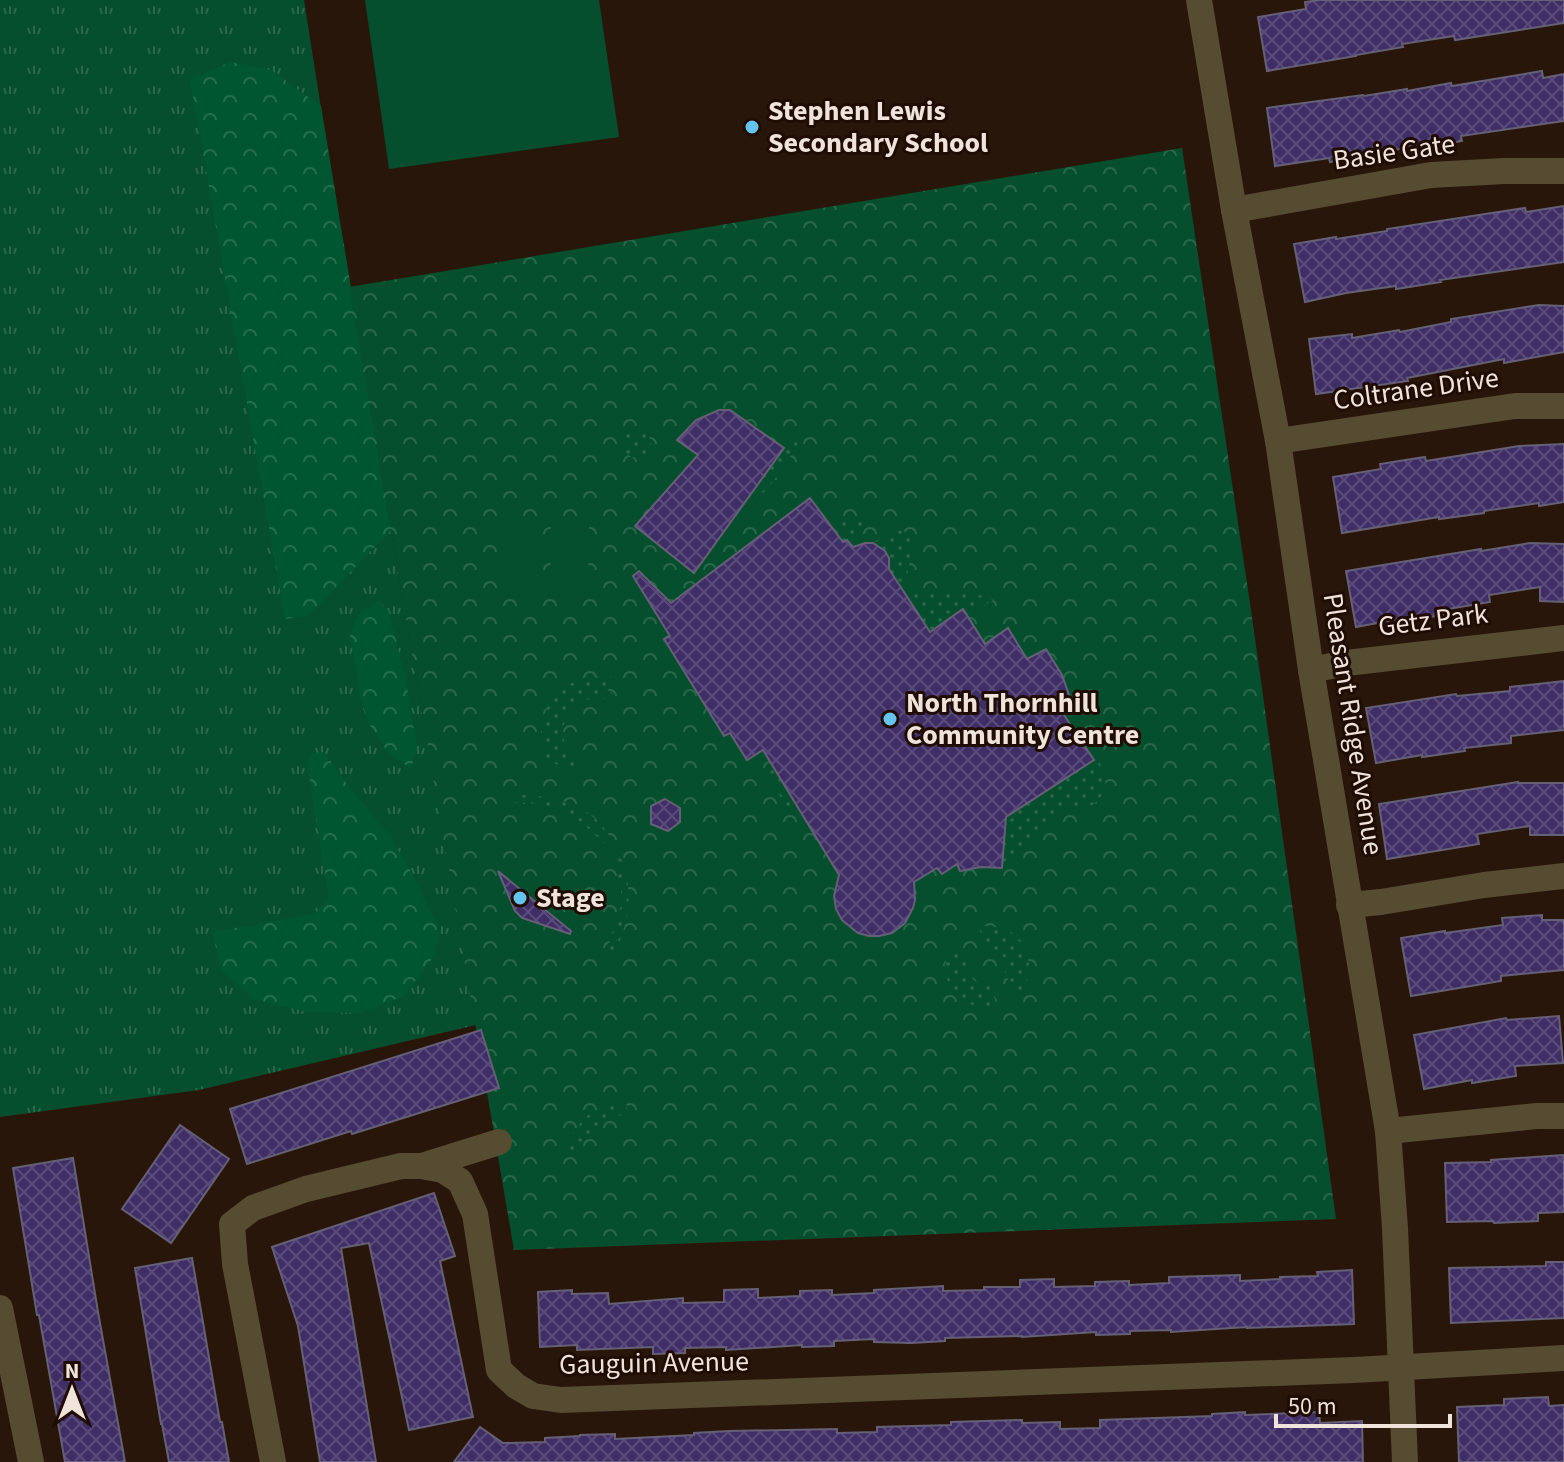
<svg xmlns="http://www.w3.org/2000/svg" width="1564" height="1462" font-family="'Source Sans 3',sans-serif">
<defs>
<pattern id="grass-tufts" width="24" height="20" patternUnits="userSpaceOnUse" patternTransform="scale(2)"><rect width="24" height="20" fill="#054f2e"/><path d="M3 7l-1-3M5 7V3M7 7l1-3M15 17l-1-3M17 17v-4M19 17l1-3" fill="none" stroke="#2a684c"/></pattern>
<pattern id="forest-crowns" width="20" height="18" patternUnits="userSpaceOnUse" patternTransform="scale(2)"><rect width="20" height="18" fill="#005631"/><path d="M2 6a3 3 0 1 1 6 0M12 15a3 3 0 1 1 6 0" fill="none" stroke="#266e4e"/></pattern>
<pattern id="park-crowns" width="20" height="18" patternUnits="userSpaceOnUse" patternTransform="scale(2)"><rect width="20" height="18" fill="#054f2e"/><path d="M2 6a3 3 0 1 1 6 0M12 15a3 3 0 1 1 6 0" fill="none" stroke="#2a684c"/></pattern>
<pattern id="garden-dots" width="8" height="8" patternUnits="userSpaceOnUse" patternTransform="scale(2)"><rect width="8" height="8" fill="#054f2e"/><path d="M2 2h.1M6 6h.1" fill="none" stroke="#2a684c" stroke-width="1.8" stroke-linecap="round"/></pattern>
<pattern id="building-cross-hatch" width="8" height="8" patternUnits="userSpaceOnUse" patternTransform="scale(2)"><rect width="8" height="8" fill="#3f2d66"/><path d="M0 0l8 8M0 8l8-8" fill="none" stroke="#5b4b7b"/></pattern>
</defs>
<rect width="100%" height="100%" fill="#29160b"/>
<path fill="url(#grass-tufts)" d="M0,0H304L349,287L476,1025L199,1090L0,1117Z"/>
<g fill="url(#forest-crowns)">
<path d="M231,62L271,70L321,106L391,530L308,616L285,619L190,79Z"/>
<path d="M379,600L389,612L405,676L417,747L411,769L387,751L368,722L360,695L350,635L357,616Z"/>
<path d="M324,752L343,779L389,835L412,873L439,930L434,956L404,996L360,1013L307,1012L254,999L222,971L212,932L315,914L329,898L307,764L311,753Z"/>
</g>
<path fill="url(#park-crowns)" d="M1182,148L1251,610L1336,1219L514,1250L349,287Z"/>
<g fill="url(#garden-dots)">
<circle cx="637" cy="444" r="14"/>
<path d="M792,439L797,442C797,451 793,452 788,459C777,474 767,498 746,501L783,448L786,441Z"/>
<path d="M842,518L870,524L843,542L836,532Z"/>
<path d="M890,528L915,534L904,592C900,585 892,577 890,569C885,556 891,550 873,543L888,533L887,531Z"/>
<path d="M939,590L979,595L993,600L967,616L963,610L930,632L906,595L925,591Z"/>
<path d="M603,675L612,677L605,688L614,694L611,700C569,688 546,735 578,763V768L575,772C566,771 558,763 548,761C533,734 543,698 572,683C581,679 593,677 603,675Z"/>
<path d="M1096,758C1119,787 1096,818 1062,808C1046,832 1028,850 1002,863L1006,817Z"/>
<path d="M774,768L797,805L790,810L766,776Z"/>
<path d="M514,795C550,794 593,803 611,839L603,843C578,815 553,801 514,803L512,800Z"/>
<path d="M618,851C635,888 630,920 614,955H608L606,953L621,906V887L612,855Z"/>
<path d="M978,926C989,926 1000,926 1009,931C1032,943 1034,974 1021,993L1005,976L1006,960C1001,953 997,949 987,947Z"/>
<path d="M956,943L971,958C965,974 973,985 990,986L998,1008C961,1014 927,972 956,943Z"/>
<path d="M616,1102H626L628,1114C602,1117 586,1130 578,1155L565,1151C573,1127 590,1107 616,1102Z"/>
</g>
<g fill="#054f2e">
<path d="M365,0H599L619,137L389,169Z"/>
<path d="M500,516H538L537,598L499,597Z"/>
<path d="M551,516H589L588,598H550Z"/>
</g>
<g fill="url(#building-cross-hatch)" stroke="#656076" stroke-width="2">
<path d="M1320,0H1564V23L1455,40L1454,36L1402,44L1403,47L1356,55V56L1267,71L1258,17L1306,9L1305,2Z"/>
<path d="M1542,71L1543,78L1564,74V121L1461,136L1462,141L1422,148L1421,145L1330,162L1329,158L1275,166L1267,108L1363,95L1364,96L1407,89V91L1451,83L1452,86Z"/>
<path d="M1564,206V262L1440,280L1441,282L1396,289V286L1346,293L1305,302L1294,244L1336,237V239L1387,231V229L1525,208L1526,212Z"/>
<path d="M1539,305L1564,306V352L1504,363V359L1407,378L1408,381L1316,394L1309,339L1352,334V338L1399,330L1400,332L1451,322V319Z"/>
<path d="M719,410H730L784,448L694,573L635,526L698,455L677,440L696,420Z"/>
<path d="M1564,444V502L1539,506V503L1484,511V513L1439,519V517L1342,533L1333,477L1381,469L1380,464L1425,457L1426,461L1519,446Z"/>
<path d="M810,498L843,542L847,540L853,547L865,543H873L885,551L889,558V569L930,632L963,609L985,644L1008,628L1027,659L1046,649L1062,675L1073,706L1062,712L1094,760L1006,817L1002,868L981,867L960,871L957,864L942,874L937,868L914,882L915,900L913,908L905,923L892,933L879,936H869L858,933L842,920L836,909L834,896L839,875L763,750L747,760L730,733L724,736L664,639L670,636L633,576L639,571L671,603Z"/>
<path d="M1530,543L1564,544V602L1540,601V587L1489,595L1490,602L1442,610L1443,615L1400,622L1399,619L1356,627L1346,571L1481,549V551Z"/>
<path d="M1564,681V730L1511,736V743L1464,748L1465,751L1422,757V755L1376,763L1366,708L1456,694L1457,696L1510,691V687Z"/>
<path d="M1518,782V783H1564V835H1530V826L1477,834L1479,844L1387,859L1379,804Z"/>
<path d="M665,799L680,808V822L668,831L651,824V806Z"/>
<path d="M498,871L571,931L570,934L522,918L515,911Z"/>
<path d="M1542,915V920H1564V970L1501,976V981L1411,996L1401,938L1445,931V933L1503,925L1502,918Z"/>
<path d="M1559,1016L1563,1063L1515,1066L1516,1076L1472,1083V1080L1424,1089L1414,1035L1506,1018L1507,1020Z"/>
<path d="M481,1030L499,1088L352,1134L351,1131L247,1164L230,1109Z"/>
<path d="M180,1125L229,1159L171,1243L122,1209Z"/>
<path d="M1564,1155V1212L1538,1213V1221L1494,1223L1493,1221L1447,1222L1445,1163L1491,1162V1160Z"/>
<path d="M73,1158L98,1312L125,1462H65L39,1315H37L13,1168Z"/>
<path d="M434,1193L455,1256L440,1261L473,1417L409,1430L369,1243L341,1248L376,1462H320L298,1326L272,1247Z"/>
<path d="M192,1258L220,1422H222L229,1462H169L162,1424H161L135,1268Z"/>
<path d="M1546,1262H1564V1318L1451,1323L1449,1268L1546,1266Z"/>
<path d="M1352,1270L1354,1324L1247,1328V1327L1171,1332V1330L1130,1331V1334L1096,1335V1332L1022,1337V1336L945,1338V1341L911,1343L874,1342V1339L834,1341V1346L802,1347V1345L726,1350V1347L685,1348V1353L653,1354V1347L577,1350V1345L540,1347L538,1292L572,1290V1294L608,1293L609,1304L683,1298V1303L724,1302V1290L758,1289V1298L800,1296V1291L832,1290V1295L874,1293V1290L943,1286V1291L984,1290V1287H1020V1280L1054,1279V1287L1095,1286V1282L1129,1281V1285L1169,1283V1277L1240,1275V1281L1280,1279V1277L1318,1276L1317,1272Z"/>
<path d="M1548,1397L1549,1406L1564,1405V1462H1459L1457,1407L1504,1405V1399Z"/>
<path d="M1245,1412V1415L1319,1412L1320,1423L1362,1421L1363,1462H454L480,1427L503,1443L545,1442V1438L580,1436V1435L615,1434V1439L694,1435V1433L729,1431L837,1429V1433L877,1432V1427L951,1425V1422L1022,1420V1423L1060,1422V1429L1100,1428V1420L1212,1416V1414Z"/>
</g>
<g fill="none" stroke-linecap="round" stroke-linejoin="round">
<g stroke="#554c31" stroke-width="26">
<path d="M1199,0L1234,210L1278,441L1311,670L1388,1131L1395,1228L1405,1462"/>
<path d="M1234,210L1431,175L1504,171H1564"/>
<path d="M1278,441L1515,406H1564"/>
<path d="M1311,670L1346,663L1564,638"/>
<path d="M1349,905L1381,902L1484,885L1564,876"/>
<path d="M1388,1131L1537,1116H1564"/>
<path d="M422,1166L499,1142"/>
<path d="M0,1308L31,1462"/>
<path d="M273,1462L235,1264L232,1224L253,1208L306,1189L401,1166H421L443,1170L460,1181L475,1214L499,1370L516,1386L533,1396L561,1400L1354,1370L1564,1358"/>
</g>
</g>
<g fill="#65c4ef" stroke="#1f0d04" stroke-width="3">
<circle cx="752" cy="127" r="8"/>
<circle cx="890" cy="719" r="8"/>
<circle cx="520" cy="898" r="8"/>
</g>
<g text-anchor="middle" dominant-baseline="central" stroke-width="6" stroke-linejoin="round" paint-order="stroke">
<g font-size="28" font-weight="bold" fill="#f0e3db" stroke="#1f0d04" text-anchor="start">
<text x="768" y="111">Stephen Lewis<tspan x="768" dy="32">Secondary School</tspan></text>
<text x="906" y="703">North Thornhill<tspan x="906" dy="32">Community Centre</tspan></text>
<text x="536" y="898">Stage</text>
</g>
<g font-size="28" fill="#f0e3db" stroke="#1f0d04">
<text transform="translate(1394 152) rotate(-8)">Basie Gate</text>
<text transform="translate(1416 389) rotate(-8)">Coltrane Drive</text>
<text transform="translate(1433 620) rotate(-7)">Getz Park</text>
<text transform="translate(1353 724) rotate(81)">Pleasant Ridge Avenue</text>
<text transform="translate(654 1363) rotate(-1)">Gauguin Avenue</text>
</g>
</g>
<g transform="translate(72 1390)" stroke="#1f0d04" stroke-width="6" paint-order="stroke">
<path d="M0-6L14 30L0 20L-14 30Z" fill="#f0e3db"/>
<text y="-12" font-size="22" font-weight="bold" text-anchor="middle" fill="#f0e3db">N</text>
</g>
<path d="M1276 1414v12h174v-12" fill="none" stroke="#f0e3db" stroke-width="4"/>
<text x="1288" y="1414" font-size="24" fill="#f0e3db" stroke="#1f0d04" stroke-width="6" paint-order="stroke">50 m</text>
</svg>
